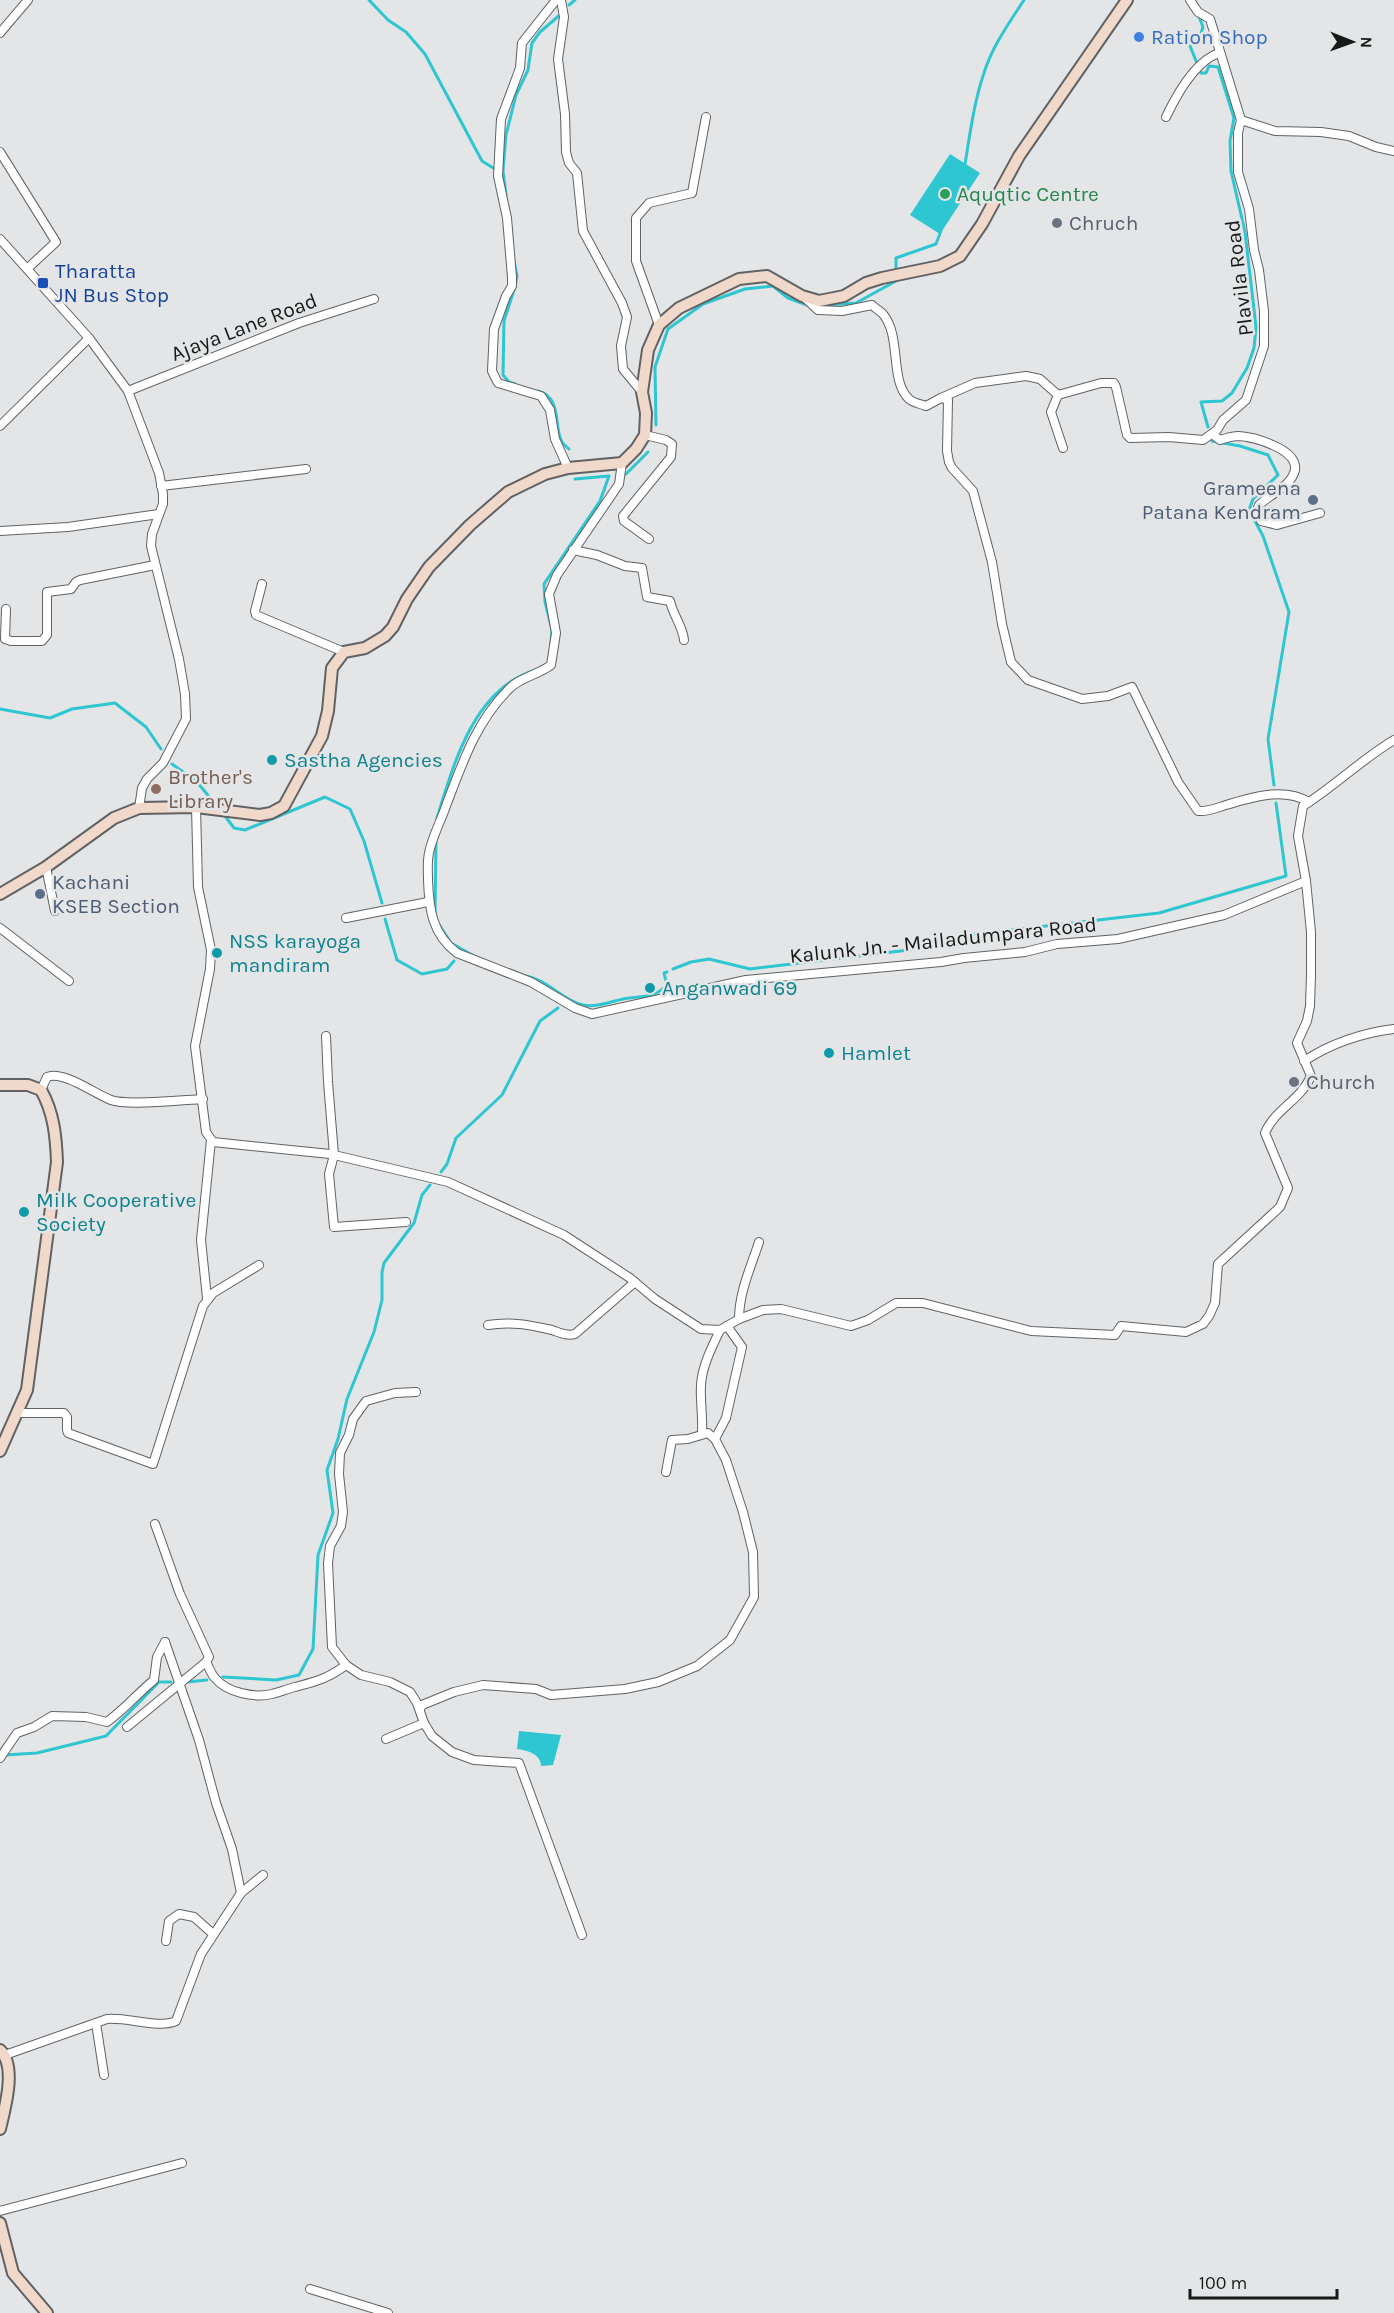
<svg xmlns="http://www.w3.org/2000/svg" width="1394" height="2313" font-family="Karla,sans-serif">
<rect width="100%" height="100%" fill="#e3e5e7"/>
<g fill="#2ec6d1">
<path d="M950,154L980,173L940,234L910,215Z"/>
<path d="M519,1731L561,1735L553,1765L541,1766C541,1754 527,1750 517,1749Z"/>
</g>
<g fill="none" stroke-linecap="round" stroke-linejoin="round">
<g stroke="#2ec6d1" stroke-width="3">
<path d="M369,0L388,20L406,32L425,54L482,161L495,169"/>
<path d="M569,5L575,0"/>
<path d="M1198,14L1203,27L1199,39L1190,46L1201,73H1206L1209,66L1218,67L1234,118L1230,141L1231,171L1245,232L1256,327L1254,348L1247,368L1232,393L1222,401L1201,402L1208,427"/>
<path d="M965,164C970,134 974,102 984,73C992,47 1009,23 1024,0"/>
<path d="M506,195L503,171L506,135L516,95L528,70L532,43L540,32L561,14"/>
<path d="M514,261L517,276L515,287L504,321L503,375L509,382L515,384"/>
<path d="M824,305L856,303L896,281V258L936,244L941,231"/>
<path d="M538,391C563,398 553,426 562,442C564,445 567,447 569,449"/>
<path d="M656,425L655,367L668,329L703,304L745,289L773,286L788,298L807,305"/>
<path d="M1212,441L1240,446L1268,455L1278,475L1253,499L1249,510L1263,536L1289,612L1268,739L1274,785"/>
<path d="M626,474L648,452"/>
<path d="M551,643L552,630L545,602L544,584L600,501L609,476L575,479"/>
<path d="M0,709L50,718L72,709L115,703L146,727L161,749"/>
<path d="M172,764L197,782L216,805"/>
<path d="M225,816L234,828L245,830L325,797L350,809L364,841L382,903"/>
<path d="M437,818C454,763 474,688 536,670"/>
<path d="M435,914L436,842"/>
<path d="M385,919L397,960L422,974L447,969L454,961"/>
<path d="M438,923L451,943L474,956"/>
<path d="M673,969L691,962L709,959L750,969L909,950L968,935L1159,913L1286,876L1276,803"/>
<path d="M525,976C547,979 563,1001 583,1005C599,1008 613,1000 629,998C648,995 652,999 667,985L664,973L667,972"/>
<path d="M441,1172L447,1164L456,1138L502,1095L540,1021L558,1008"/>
<path d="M223,1677L276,1680L299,1675L313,1649L318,1555L333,1513L327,1470L338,1439L347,1399L374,1332L382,1300V1272L384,1263L414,1223L422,1195L430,1185"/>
<path d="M187,1682L207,1680"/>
<path d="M5,1755L37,1753L106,1736L159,1682H171"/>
</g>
<g stroke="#606264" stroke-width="10">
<g id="street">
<path d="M556,0L522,43L520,68L501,119L498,176L507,218L512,277V286L506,296L494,329L492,371L498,383L541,396L550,410L555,439L568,468"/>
<path d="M561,0L564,17L558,59L565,114L566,152L569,163L577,173L583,231L622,303L627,317L621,346L623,369L642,392"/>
<path d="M0,33L28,0"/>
<path d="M1166,117C1176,96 1195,61 1219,53"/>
<path d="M1241,120L1275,131L1321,132L1349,136L1376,147L1394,151"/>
<path d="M0,152L56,242L28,268"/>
<path d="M0,239L89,338L128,391L159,473L163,494V504L152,534L151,546L179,659L185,694L186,719L163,763L147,779L142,788L139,808"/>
<path d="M804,297L818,310L842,311L872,305C875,308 880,311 883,314C902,337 889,380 909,399C913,403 921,404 926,406L941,398L948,400L947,451L949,462L952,468L973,491L992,562L1002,624L1011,662L1028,680L1082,699L1108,696L1132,687L1178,782L1198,811C1208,812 1216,808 1226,805C1254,797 1283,787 1309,802"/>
<path d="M659,325L636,261V218L649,203L692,193L706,117"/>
<path d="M128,391L299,323L374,299"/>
<path d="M941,398L975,383L1026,376L1040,379L1058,395"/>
<path d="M0,426L89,338"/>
<path d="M1212,434L1220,440C1226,438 1232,436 1239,436C1254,437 1298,449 1295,470C1291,487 1270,494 1259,505L1257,510L1261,521L1277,525L1320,513"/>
<path d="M645,435L666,440L672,444L671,457L623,516L624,521L649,539"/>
<path d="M1063,448L1051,412L1058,395L1101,383H1114L1116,387L1127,435L1130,438L1169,437L1203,440L1217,430L1223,420L1246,400L1264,346V311L1259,270L1254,250L1249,209L1238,172V133L1241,120L1210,19L1198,12L1190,0"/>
<path d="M622,463L619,484L557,575L549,594L556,633L551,665C538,675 518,678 508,690C476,722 462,764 446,806C441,821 432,837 429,853C427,862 428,871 428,880C429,909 432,934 457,953L531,982L575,1008L592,1014L746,980L941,962L964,958L1025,952L1057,944L1118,939L1224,915L1306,881"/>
<path d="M161,486L306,469"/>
<path d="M0,531L68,527L159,514"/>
<path d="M573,550L597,555L625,566L642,568L647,597L670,601C673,615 683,627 684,640"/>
<path d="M262,584L255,611L256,615L344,652"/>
<path d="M6,609L5,639L11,641H42L47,635V592L71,589L76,582L80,580L155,565"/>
<path d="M196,807L198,887L211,950L210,969L195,1046L206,1132L213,1142L330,1154L448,1182L564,1235L630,1278L655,1299L701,1329L720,1330L739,1319L763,1310L781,1309L851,1326L868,1320L896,1303H923L1031,1331L1115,1335L1121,1326L1186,1332L1203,1324L1209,1316L1215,1303L1218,1264L1280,1207L1288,1188L1265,1133C1274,1110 1301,1100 1311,1076L1297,1043L1307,1021L1310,1006L1311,975V932L1306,881L1298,836L1303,806C1335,786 1362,759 1394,740"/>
<path d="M46,867L55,911"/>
<path d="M346,918L428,902"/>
<path d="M0,928L69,981"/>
<path d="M326,1036L328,1082L334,1155L329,1174L334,1227L406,1222"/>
<path d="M1304,1061C1332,1043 1361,1033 1394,1029"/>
<path d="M41,1090L47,1077C63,1070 95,1094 111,1100C127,1106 183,1100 203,1099"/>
<path d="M207,1298L201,1240L211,1140"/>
<path d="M739,1319C739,1292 751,1267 759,1242"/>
<path d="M488,1325C510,1321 530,1325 552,1330C561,1333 566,1336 575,1334L635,1282"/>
<path d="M416,1392L395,1393L366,1401L353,1419L349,1435L340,1453L339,1474L343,1512L341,1526L330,1546L328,1563L332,1647L346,1665L361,1675L390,1682L410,1692L417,1703L424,1723L432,1736L452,1752L474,1760L519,1763L582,1935"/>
<path d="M17,1413H64L67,1417V1430L68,1433L153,1464L203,1306L213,1293L259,1265"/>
<path d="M702,1433C703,1417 700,1400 701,1385C702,1366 712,1347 720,1330"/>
<path d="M666,1472L672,1440L688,1439L708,1433L715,1439"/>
<path d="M165,1642L199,1740L216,1803L232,1849L241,1893"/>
<path d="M206,1662C209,1667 211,1674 215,1678C227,1693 255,1698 272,1694C280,1692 287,1689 295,1687C317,1681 327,1679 346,1665"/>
<path d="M420,1709L422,1705L454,1692L483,1685L536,1689L551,1695L625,1689L658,1682L697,1666L730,1640L754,1597L753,1552L743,1512L726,1460L715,1439L726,1418L742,1347L727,1326"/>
<path d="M127,1727L206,1662L209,1657L180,1594L155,1524"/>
<path d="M386,1739L424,1723"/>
<path d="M0,1758L17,1733L34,1727L52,1716L86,1717L107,1722C125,1709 138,1693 154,1680L157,1657L165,1642"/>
<path d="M166,1941L169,1921L179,1914L194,1917L213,1934"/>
<path d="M96,2023L104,2075"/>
<path d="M5,2055L107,2019C128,2017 159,2029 176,2021L201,1954L241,1893L263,1875"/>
<path d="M0,2211L182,2163"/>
<path d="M310,2289L388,2313"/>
</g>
</g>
<g stroke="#606264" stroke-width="14">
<g id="secondary">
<path d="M0,894L46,867L114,818L139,808L196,807L260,815L271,813L284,806L322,736L328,711L332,668L344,652L365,648L385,636L393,627L407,599L429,567L470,525L508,492L545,474L568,468L622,463L636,449L645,435L646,413L642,392L648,350L659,325L679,308L739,279L767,276L802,296L819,301L844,296L866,283L882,278L940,266L960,256L982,224L1019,156L1127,0"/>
<path d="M0,1085H28L41,1090C54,1113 56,1137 57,1162L27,1390L0,1451"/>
<path d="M0,2050C17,2066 5,2108 0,2129"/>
<path d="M0,2223L13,2273L47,2313"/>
</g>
</g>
<use href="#street" stroke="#fff" stroke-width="8"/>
<use href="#secondary" stroke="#f0d8ca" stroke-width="10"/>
</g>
<circle fill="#3f7fe0" stroke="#e3e5e7" stroke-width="2" cx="1139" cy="37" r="6"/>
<circle fill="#2e9e5b" stroke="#e3e5e7" stroke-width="2" cx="945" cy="194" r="6"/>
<g fill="#6b7280" stroke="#e3e5e7" stroke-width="2">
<circle cx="1057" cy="223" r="6"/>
<circle cx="1294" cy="1082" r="6"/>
</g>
<rect fill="#1a4fb4" stroke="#e3e5e7" stroke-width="2" x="37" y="277" width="12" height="12" rx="3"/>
<g fill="#5c6f8a" stroke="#e3e5e7" stroke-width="2">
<circle cx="1313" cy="500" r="6"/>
<circle cx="40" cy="894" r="6"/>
</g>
<g fill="#0f9aa8" stroke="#e3e5e7" stroke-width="2">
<circle cx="272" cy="760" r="6"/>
<circle cx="217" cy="953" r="6"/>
<circle cx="650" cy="988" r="6"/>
<circle cx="829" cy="1053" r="6"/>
<circle cx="24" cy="1212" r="6"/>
</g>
<circle fill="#8d6e63" stroke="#e3e5e7" stroke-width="2" cx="156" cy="789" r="6"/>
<g text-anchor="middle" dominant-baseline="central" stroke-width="5" stroke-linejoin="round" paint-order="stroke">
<g font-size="21" fill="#366cbe" stroke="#e3e5e7" text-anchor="start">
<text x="1151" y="37">Ration Shop</text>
</g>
<g font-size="21" fill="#27864d" stroke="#e3e5e7" text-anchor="start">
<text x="957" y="194">Aquqtic Centre</text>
</g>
<g font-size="21" fill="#5b616d" stroke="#e3e5e7" text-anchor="start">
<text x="1069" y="223">Chruch</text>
<text x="1306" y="1082">Church</text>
</g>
<g font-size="21" fill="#164399" stroke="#e3e5e7" text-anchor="start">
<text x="55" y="271">Tharatta<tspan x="55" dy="24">JN Bus Stop</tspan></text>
</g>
<g font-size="21" fill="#181919" stroke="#e3e5e7">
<text transform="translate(1239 278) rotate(-97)">Plavila Road</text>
<text transform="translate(244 327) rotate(-21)">Ajaya Lane Road</text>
<text transform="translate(943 940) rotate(-6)">Kalunk Jn. - Mailadumpara Road</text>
</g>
<g font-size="21" fill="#4e5e75" stroke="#e3e5e7" text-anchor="end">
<text x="1301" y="488">Grameena<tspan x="1301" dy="24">Patana Kendram</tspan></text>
<text x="52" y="882" text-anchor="start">Kachani<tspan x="52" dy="24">KSEB Section</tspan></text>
</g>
<g font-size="21" fill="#0d838f" stroke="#e3e5e7" text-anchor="start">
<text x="284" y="760">Sastha Agencies</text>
<text x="229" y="941">NSS karayoga<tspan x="229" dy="24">mandiram</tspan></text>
<text x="662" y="988">Anganwadi 69</text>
<text x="841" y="1053">Hamlet</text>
<text x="36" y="1200">Milk Cooperative<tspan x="36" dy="24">Society</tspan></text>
</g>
<g font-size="21" fill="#785e54" stroke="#e3e5e7" text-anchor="start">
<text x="168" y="777">Brother's<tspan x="168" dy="24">Library</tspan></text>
</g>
</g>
<g transform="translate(1352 42) rotate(91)" stroke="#e3e5e7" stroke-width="4.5" paint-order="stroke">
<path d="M0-4.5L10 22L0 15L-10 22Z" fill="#181919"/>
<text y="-9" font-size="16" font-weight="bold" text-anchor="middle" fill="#181919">N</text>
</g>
<path d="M1190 2289v9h147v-9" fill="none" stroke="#181919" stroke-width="3"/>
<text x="1199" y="2289" font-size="18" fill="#181919" stroke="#e3e5e7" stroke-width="4.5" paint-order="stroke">100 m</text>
</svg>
